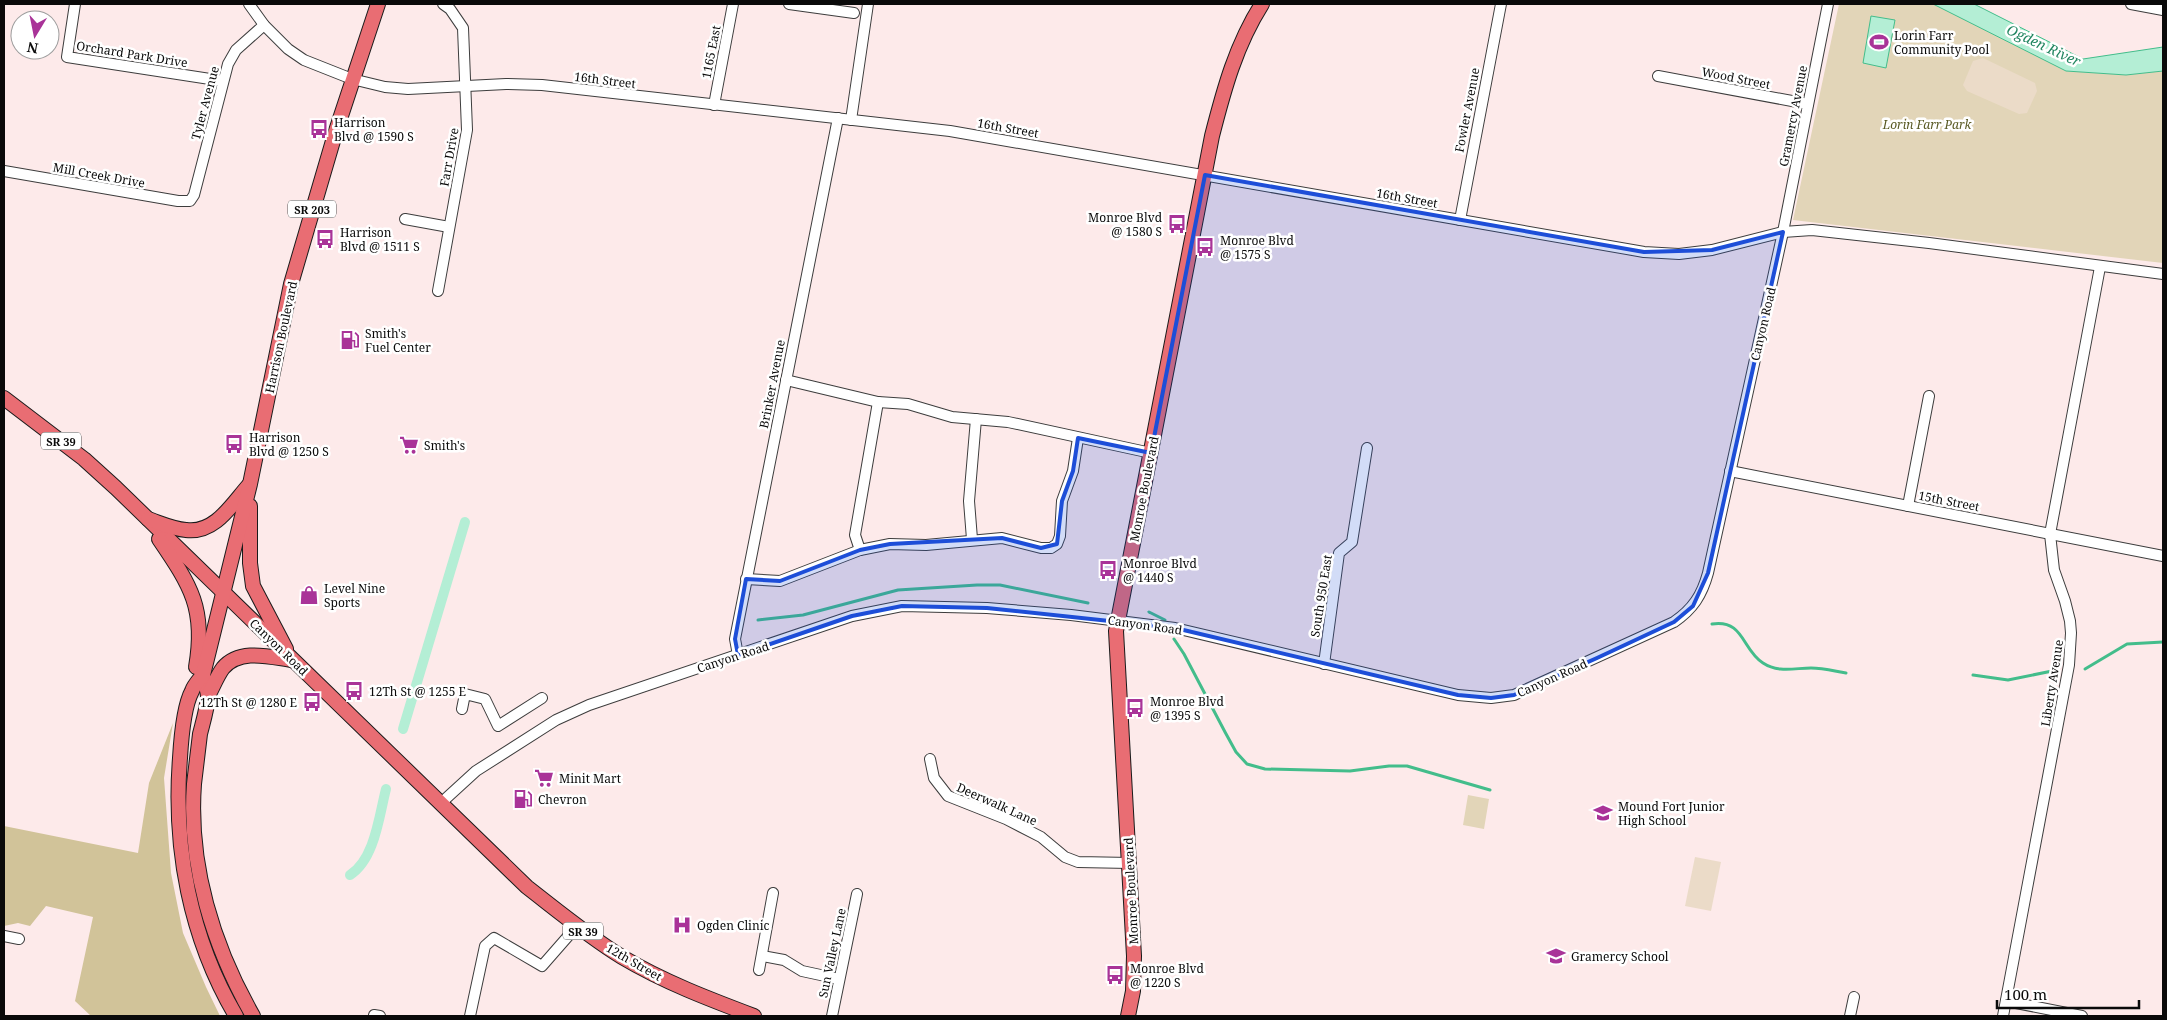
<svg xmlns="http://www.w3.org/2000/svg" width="2167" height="1020" font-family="'Noto Serif',serif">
<rect width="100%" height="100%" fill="#fdeaea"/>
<g fill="#e2d5b8">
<path d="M1839,4H1938L2066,71L2126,75L2163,71V263L1793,220Z"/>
<path d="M1468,795L1489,799L1484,829L1463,825Z"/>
</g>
<path fill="#d1c399" d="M173,723L164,778L171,873L183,933L206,987L220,1016H91L75,1001L93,917L46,906L30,926L18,923L4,926V826L138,853L149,783Z"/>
<g fill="#ebdbc8">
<path d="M1983,58L2035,83L2037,91L2027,113L2019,114L1967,91L1963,85L1973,61Z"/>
<path d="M1695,857L1721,862L1711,911L1685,906Z"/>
</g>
<g fill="#b4eed5" stroke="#43bd8b">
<path d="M1933,4H1974L2083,59L2163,47V71L2126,75L2066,71Z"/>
<path d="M1871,16L1895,20L1886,68L1863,63Z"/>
</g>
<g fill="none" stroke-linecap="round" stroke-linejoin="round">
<g stroke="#43bd8b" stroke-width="3">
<path d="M1149,612L1165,620"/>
<path d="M758,620L803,615L898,590L977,585H1000L1088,603"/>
<path d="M1712,624C1744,619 1742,650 1763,663C1778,673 1795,668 1811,668C1823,668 1834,671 1846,673"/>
<path d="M1174,639L1184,654L1225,732L1236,752L1247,764L1265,769L1350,771L1389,766H1407L1490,790"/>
<path d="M2085,669L2127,644L2163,642"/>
<path d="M1973,675L2008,680L2057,670"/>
</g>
<g stroke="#b4eed5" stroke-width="10">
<path d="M403,729L465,522"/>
<path d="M350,875C375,859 379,816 386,789"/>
</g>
<g stroke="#3d3d3d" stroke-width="12">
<g id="minor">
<path d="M75,4L67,57L223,81"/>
<path d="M249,4L264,25L288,49L304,60L352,79L385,87L408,89L506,84L542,85L950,131L1644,252L1679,254L1712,250L1783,232L1812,230L1929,243L2163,274"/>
<path d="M789,4L854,13"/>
<path d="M2131,4L2163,10"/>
<path d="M1658,76L1808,104"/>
<path d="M714,105L733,4"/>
<path d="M851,120L868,4"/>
<path d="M4,171L178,201H190L194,195L228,64L236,50L264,25"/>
<path d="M405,219L449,227"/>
<path d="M1460,220L1501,4"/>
<path d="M438,291L467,130L463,28L450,9L443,4"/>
<path d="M786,380L878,402L908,404L952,417L1008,422L1151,453"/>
<path d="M1730,471L2163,556"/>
<path d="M1908,506L1929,396"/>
<path d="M972,539L969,501L976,419"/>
<path d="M860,550L855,535L878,402"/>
<path d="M746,579L780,581L860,550L890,544L926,545L1002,538L1041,548H1051L1057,544L1060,536L1062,501L1073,471L1078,438"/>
<path d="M738,655L735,639L838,118"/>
<path d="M1324,664L1339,553L1352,542L1367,448"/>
<path d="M462,709L465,694L485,699L498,726L542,698"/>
<path d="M930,759L934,778L948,796L1006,819L1041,837L1065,857L1078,862L1130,863"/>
<path d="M441,803L476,771L556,720L589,705L852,616L902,606L987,608L1071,615L1175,628L1458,695L1491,698L1514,695L1674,622C1693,609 1702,595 1708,573L1783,232L1828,4"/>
<path d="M4,936L19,939"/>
<path d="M762,956L784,960L802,971L839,979"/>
<path d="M759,970L773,893"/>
<path d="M2006,1001L2082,1016"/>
<path d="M374,1015L380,1016"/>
<path d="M470,1016L485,946L494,938L542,966L577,926"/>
<path d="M832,1016L857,894"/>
<path d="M1850,1016L1854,997"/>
<path d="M2003,1016L2069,665L2071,633L2070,621L2065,601L2054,570L2050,534L2100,267"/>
</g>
</g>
<g stroke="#1b1b1b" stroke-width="16">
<g id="major">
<path d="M4,398L84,459L116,488L527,887C558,911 588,936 622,957C664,982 709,999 754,1016"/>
<path d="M250,506V563L253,586L286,649"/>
<path d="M148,519C160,523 173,529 186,530C215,534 232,504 249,485"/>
<path d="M159,539C191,586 206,609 196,667"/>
<path d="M203,675C204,682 208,690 208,697C207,709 203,722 200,734C198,751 196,767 194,784C188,865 213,946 253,1016"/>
<path d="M208,696C213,687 217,676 223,668C240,648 270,657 292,660"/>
<path d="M236,1016C190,938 173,848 180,758C181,741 184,706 192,691C194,685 199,680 203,675L250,484L291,284L335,134L378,4"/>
<path d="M1128,1016L1133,991L1134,956L1116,631L1212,136C1224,89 1236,45 1262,4"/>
</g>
</g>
<use href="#minor" stroke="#fff" stroke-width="10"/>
<use href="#major" stroke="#e96d73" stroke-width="14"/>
</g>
<path fill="#1d4ed8" fill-opacity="0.2" stroke="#1d4ed8" stroke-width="4" stroke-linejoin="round" d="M1205,175L1644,252L1712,250L1783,232L1708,573L1693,606L1674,622L1597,658L1514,695L1491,698L1458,695L1175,628L987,608L902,606L852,616L738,655L735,639L746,579L780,581L860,550L890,544L1002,538L1041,548L1057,544L1062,501L1073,471L1078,438L1151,453Z"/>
<defs>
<g id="stadium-bare" transform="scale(1.5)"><path d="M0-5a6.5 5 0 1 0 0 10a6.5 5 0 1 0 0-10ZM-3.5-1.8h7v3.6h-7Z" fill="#a93398" stroke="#fff" stroke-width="2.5" paint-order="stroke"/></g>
<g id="bus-bare" transform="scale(1.5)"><path d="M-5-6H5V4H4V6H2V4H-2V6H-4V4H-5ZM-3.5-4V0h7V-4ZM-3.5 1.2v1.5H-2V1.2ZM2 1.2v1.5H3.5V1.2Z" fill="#a93398" stroke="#fff" stroke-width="2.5" paint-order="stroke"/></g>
<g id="fuel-bare" transform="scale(1.5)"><path d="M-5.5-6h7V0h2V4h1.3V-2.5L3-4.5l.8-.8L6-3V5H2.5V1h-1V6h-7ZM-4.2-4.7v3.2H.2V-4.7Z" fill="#a93398" stroke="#fff" stroke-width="2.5" paint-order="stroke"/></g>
<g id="supermarket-bare" transform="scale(1.5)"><path d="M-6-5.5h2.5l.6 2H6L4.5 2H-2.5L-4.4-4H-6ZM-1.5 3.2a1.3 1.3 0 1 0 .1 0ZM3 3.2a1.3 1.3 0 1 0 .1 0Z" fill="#a93398" stroke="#fff" stroke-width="2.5" paint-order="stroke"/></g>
<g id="shop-bare" transform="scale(1.5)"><path d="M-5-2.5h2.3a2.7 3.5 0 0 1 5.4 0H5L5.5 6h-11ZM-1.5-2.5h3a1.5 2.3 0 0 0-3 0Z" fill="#a93398" stroke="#fff" stroke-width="2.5" paint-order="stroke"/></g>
<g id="school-bare" transform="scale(1.5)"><path d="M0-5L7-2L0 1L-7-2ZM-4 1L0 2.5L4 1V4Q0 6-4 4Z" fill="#a93398" stroke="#fff" stroke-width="2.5" paint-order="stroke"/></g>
<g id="hospital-bare" transform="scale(1.5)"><path d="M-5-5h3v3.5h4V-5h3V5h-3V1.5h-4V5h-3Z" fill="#a93398" stroke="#fff" stroke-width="2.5" paint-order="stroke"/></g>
</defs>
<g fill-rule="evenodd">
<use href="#stadium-bare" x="1879" y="42"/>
<use href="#bus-bare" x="319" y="129"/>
<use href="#bus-bare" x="1177" y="224"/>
<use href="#bus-bare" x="325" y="239"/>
<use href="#bus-bare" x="1205" y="247"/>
<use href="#fuel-bare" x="350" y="340"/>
<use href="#bus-bare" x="234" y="444"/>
<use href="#supermarket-bare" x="409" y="445"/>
<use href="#bus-bare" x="1108" y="570"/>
<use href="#shop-bare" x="309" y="595"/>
<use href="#bus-bare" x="354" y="691"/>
<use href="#bus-bare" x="312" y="702"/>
<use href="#bus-bare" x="1135" y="708"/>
<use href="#supermarket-bare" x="544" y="778"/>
<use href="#fuel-bare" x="523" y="799"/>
<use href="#school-bare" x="1603" y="813"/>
<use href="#hospital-bare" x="682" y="925"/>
<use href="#school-bare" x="1556" y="956"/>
<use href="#bus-bare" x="1115" y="975"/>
</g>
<g text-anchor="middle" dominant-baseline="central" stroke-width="5" stroke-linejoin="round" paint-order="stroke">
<g fill="#fff" stroke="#545454" stroke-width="1">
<rect x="288" y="200.5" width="48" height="17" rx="4"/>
<rect x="41" y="432.5" width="40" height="17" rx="4"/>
<rect x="563" y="922.5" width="40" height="17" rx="4"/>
</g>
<g font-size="11" font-weight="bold" fill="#0a0a0a">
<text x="312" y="209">SR 203</text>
<text x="61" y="441">SR 39</text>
<text x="583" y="931">SR 39</text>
</g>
<g font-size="12" fill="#0a0a0a" stroke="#fff" text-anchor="start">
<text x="1894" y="35">Lorin Farr<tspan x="1894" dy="14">Community Pool</tspan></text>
<text x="334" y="122">Harrison<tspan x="334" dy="14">Blvd @ 1590 S</tspan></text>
<text x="1162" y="217" text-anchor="end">Monroe Blvd<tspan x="1162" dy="14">@ 1580 S</tspan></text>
<text x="340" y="232">Harrison<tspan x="340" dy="14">Blvd @ 1511 S</tspan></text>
<text x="1220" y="240">Monroe Blvd<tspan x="1220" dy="14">@ 1575 S</tspan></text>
<text x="365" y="333">Smith's<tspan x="365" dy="14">Fuel Center</tspan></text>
<text x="249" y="437">Harrison<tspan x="249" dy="14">Blvd @ 1250 S</tspan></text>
<text x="424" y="445">Smith's</text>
<text x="1123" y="563">Monroe Blvd<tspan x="1123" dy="14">@ 1440 S</tspan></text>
<text x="324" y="588">Level Nine<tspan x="324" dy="14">Sports</tspan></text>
<text x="369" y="691">12Th St @ 1255 E</text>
<text x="1150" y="701">Monroe Blvd<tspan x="1150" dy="14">@ 1395 S</tspan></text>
<text x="297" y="702" text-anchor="end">12Th St @ 1280 E</text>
<text x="559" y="778">Minit Mart</text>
<text x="538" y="799">Chevron</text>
<text x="1618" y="806">Mound Fort Junior<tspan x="1618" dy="14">High School</tspan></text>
<text x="697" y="925">Ogden Clinic</text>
<text x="1571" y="956">Gramercy School</text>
<text x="1130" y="968">Monroe Blvd<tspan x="1130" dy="14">@ 1220 S</tspan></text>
</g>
<g font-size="12" fill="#0a0a0a" stroke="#fff">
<text transform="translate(711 52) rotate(-79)">1165 East</text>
<text transform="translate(132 54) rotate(9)">Orchard Park Drive</text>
<text transform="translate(1736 78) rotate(11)">Wood Street</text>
<text transform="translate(605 80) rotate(7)">16th Street</text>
<text transform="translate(205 103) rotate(-75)">Tyler Avenue</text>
<text transform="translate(1467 110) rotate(-79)">Fowler Avenue</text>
<text transform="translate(1793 116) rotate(-79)">Gramercy Avenue</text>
<text transform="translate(1008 128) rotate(10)">16th Street</text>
<text transform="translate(449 157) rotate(-80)">Farr Drive</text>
<text transform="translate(99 175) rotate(10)">Mill Creek Drive</text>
<text transform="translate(1407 198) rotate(10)">16th Street</text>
<text transform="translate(1763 324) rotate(-77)">Canyon Road</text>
<text transform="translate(281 337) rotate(-78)">Harrison Boulevard</text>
<text transform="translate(772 384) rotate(-79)">Brinker Avenue</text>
<text transform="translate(1144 489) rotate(-79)">Monroe Boulevard</text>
<text transform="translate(1949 501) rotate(11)">15th Street</text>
<text transform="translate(1321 596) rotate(-81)">South 950 East</text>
<text transform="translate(1145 625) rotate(8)">Canyon Road</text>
<text transform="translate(279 647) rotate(44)">Canyon Road</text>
<text transform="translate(733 657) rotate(-18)">Canyon Road</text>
<text transform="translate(1552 678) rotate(-24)">Canyon Road</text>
<text transform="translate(2052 683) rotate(-81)">Liberty Avenue</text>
<text transform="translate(997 804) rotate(24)">Deerwalk Lane</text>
<text transform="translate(1131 891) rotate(-93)">Monroe Boulevard</text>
<text transform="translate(832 953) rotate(-78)">Sun Valley Lane</text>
<text transform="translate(634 962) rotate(30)">12th Street</text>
</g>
<g font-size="12" font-style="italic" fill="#595923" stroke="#fff">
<text x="1927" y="124">Lorin Farr Park</text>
</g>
<g font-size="14" font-style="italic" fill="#228661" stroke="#fff">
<text transform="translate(2044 45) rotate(25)">Ogden River</text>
</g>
</g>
<rect width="2167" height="1020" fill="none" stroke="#0a0a0a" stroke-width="10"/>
<g transform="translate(35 35) rotate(190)"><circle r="24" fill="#ffffff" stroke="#9d9d9d"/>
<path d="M0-4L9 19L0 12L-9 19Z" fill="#a93398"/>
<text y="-8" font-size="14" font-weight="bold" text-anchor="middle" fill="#0a0a0a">N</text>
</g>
<path d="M1997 1000v8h142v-8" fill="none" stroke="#0a0a0a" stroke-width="2.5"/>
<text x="2004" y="1000" font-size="15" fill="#0a0a0a" stroke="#ffffff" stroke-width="4" paint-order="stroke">100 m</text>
</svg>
